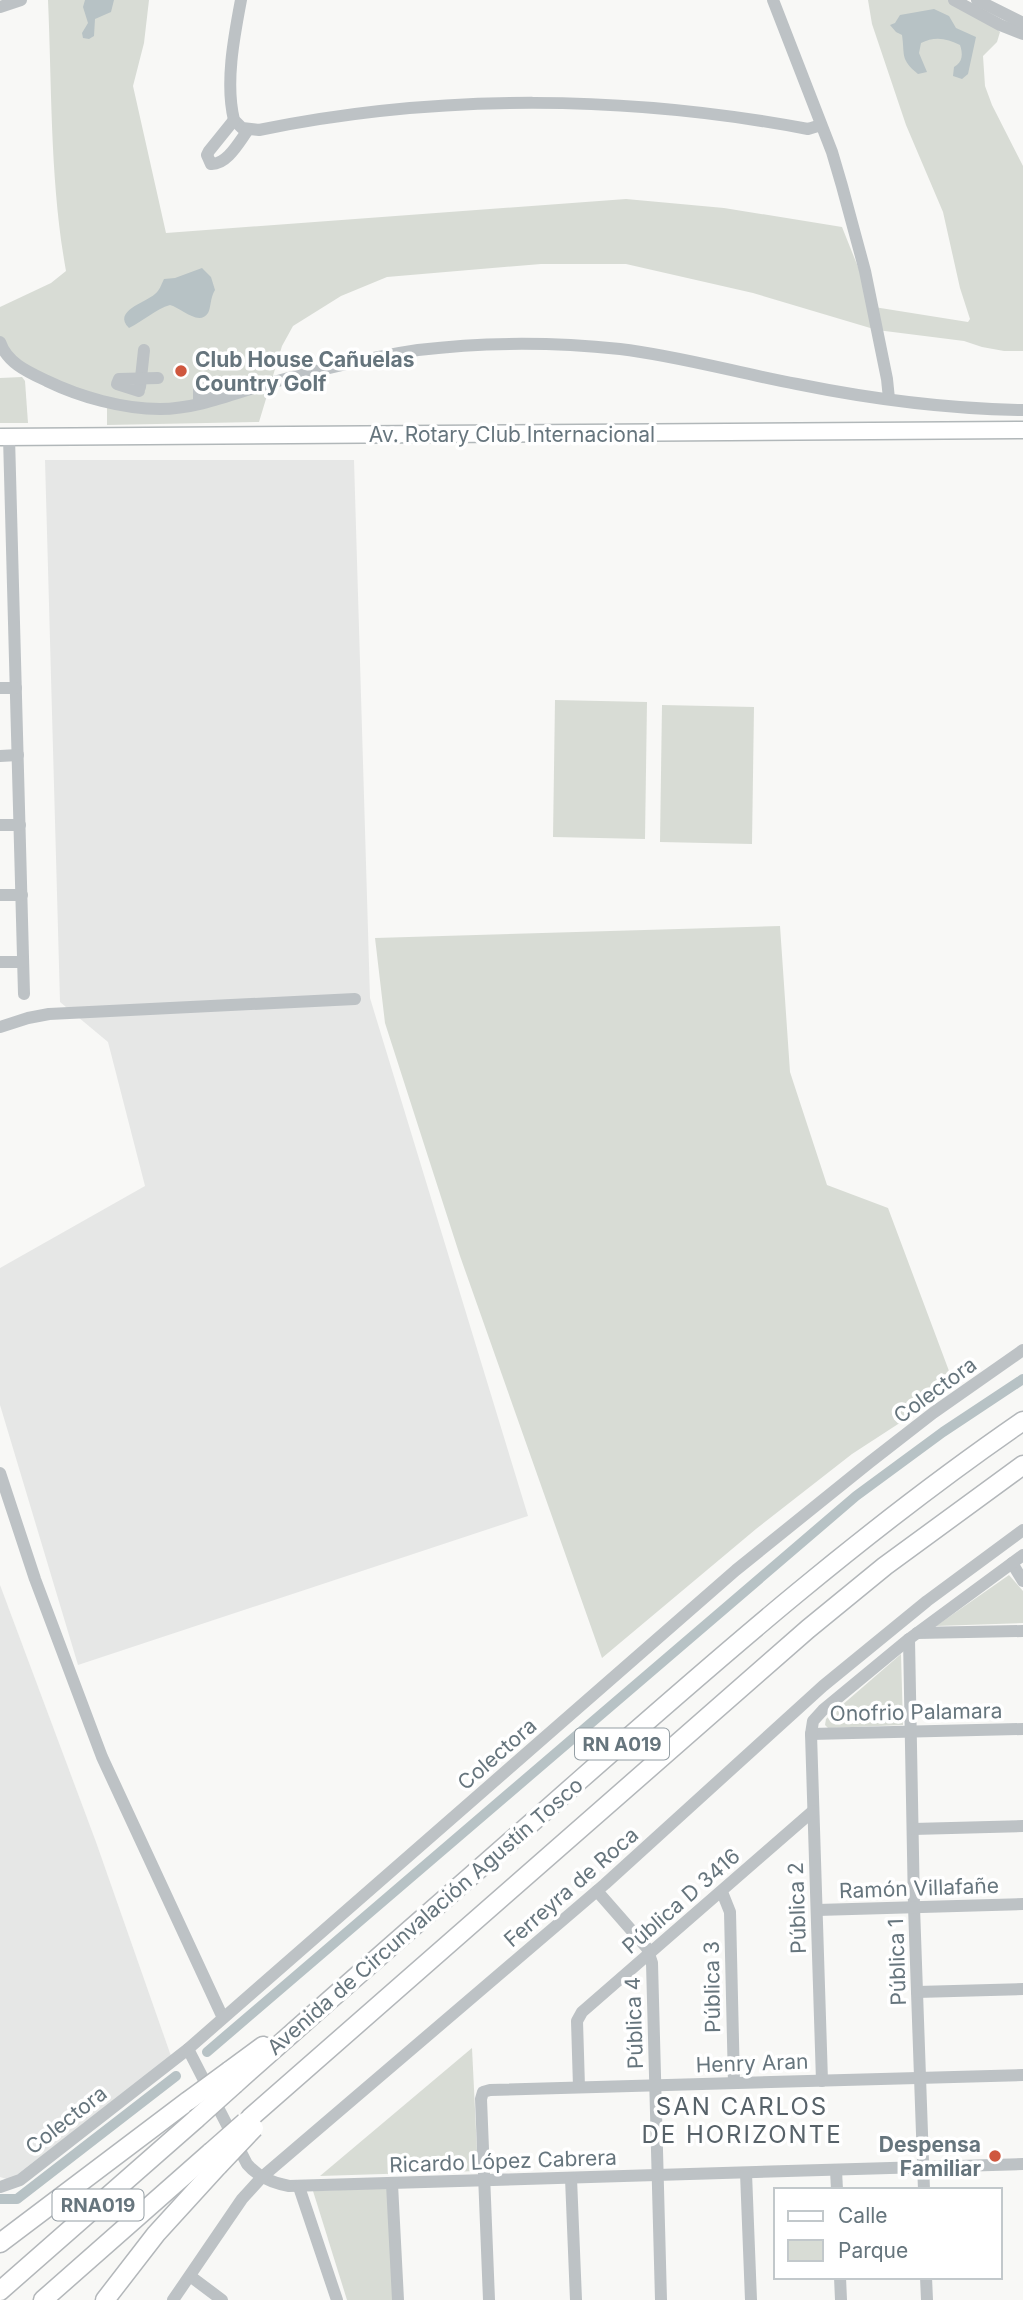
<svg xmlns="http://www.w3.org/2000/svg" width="1023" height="2300" font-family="Inter,sans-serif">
<rect width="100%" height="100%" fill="#f8f8f6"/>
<g fill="#e6e7e6">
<path d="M45,460H354L370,998L528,1516L78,1665L0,1405V1268L145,1186L108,1042L60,1002Z"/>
<path d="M0,1585L96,1842L171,2056L10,2180L0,2177Z"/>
</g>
<g fill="#d8dcd5">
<path d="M48,0H149L144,43L133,86L166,233L626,199L724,208L842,227L874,307L968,322L970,319L960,288L943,212L906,125L872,24L868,0H966L1000,32L997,42L983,56L985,86L992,105L1023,166V351H1004L982,347L964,341L877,330L753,293L626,264H541L387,277L341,296L293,326L282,346L259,422L107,425V407L22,368L0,342V307L51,283L66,271C50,182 52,91 48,0Z"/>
<path d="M22,377L25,381L28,423H0V378Z"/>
<path d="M555,700L647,702L645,839L553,837Z"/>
<path d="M662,705L754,707L752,844L660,842Z"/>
<path d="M780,926L790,1072L827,1185L888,1208L955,1387L852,1454L756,1529L602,1658L460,1256L385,1023L375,938Z"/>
<path d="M1009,1575L1023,1591V1623L936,1626Z"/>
<path d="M901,1654L903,1725L828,1728L825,1725L826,1719Z"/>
<path d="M472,2048L478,2171L320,2176Z"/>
<path d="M390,2188L394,2300H347L313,2191Z"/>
</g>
<g fill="#b7c2c5">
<path d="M85,0H114L111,12L95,19L94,36L89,39L83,38L82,33L88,23L83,7Z"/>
<path d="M934,9L949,16L956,28L976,37L968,74L962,79L953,76L954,67C963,62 963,54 960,45C947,38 934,36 921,43L919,53L927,72L918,74C900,59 905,56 902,35L896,32L890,25L895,23L900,15Z"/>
<path d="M202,268L211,277L215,290C210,298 211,308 208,313C199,327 180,307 170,305C156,309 143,321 129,328C112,311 145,303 155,294C160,290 161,285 164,279L175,278Z"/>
</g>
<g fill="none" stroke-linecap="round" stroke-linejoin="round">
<g stroke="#b7c2c5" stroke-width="10">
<path d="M207,2052L856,1496L943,1432L1023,1379"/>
<path d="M0,2199H17L176,2076"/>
</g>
<g stroke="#b1b7b9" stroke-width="19">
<path id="major" d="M0,437L1023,430"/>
</g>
<g stroke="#b3b7ba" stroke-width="21">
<g id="highway">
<path d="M229,2071L263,2046"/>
<path d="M235,2084C349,1982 465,1882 580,1780C723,1654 866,1529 1023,1421"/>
<path d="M250,2118L808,1629L885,1566L1023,1465"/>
<path d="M0,2243L188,2101"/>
<path d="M0,2291L196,2119"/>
<path d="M43,2300L211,2152"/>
<path d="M105,2300L156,2234L218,2166"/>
</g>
</g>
<g stroke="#bdc2c5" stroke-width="12">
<path d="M241,0C234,37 225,83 234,120L242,128L259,130C439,93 628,95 808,129L821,125"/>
<path d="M773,0L832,152L842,186L865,271L887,379L889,399"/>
<path d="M954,0L1000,25L1023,34"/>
<path d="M977,0L1023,23"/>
<path d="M0,7L21,0"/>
<path d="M234,120L209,151L207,155L211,164C227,165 239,142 248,130"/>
<path d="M0,342C7,363 28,372 47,381C80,397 123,409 160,409C195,409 230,395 263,385C314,371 365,358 418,350C484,342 553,342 620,349C679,356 738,373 797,384C871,399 947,409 1023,410"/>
<path d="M140,387L144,350"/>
<path d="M139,391L117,384L119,379L158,378"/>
<path d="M199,403V388H217L202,395"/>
<path d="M9,437L24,994"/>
<path d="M0,688H16"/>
<path d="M0,756L18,755"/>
<path d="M0,825H20"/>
<path d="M0,895H22"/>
<path d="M0,962H23"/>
<path d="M0,1027L28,1018L49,1014L355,999"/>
<path d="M0,1473L35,1579L102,1757L223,2018"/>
<path d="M1012,1563L1023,1581"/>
<path d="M917,1633L1023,1631"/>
<path d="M909,1639L914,1907L924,2190"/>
<path d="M811,1734L1023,1729"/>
<path d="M913,1829L1023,1826"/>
<path d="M597,1891L647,1948L652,1963L661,2300"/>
<path d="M722,1892L730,1912L734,2083"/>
<path d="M817,1910L1023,1904"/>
<path d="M917,1992L1023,1989"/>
<path d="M188,2049L247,2164C258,2177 272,2183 289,2186L1023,2164"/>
<path d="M822,2081L811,1734L813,1721L823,1710L909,1639L1023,1555"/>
<path d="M579,2087L577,2021L582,2012L813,1811"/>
<path d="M836,2170L837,2190"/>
<path d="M746,2173L751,2300"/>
<path d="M571,2178L576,2300"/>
<path d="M392,2184L398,2300"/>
<path d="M0,2187L20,2180L188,2049L736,1570L870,1462L933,1413L1023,1350"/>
<path d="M299,2187L337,2300"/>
<path d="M190,2276L222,2300"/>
<path d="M840,2277L841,2300"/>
<path d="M926,2277L927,2300"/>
<path d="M173,2300L242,2199L262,2177L605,1884L823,1686L927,1601L1023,1530"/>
<path d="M489,2300L481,2099L483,2092L490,2090L1023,2075"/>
</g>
<use href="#major" stroke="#fff" stroke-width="16"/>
<use href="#highway" stroke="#fff" stroke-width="18"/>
<g stroke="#b3b7ba" stroke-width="21" stroke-linecap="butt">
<g id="highway-bridge">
<path d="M188,2101L229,2071"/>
<path d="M196,2119L235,2084"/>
<path d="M211,2152L245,2122"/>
<path d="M218,2166L254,2128"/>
</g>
</g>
<use href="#highway-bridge" stroke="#fff" stroke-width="18"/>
</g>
<g fill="#cf573e" stroke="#fff" stroke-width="2.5">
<circle cx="181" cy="371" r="7"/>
<circle cx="995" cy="2156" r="7"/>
</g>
<g text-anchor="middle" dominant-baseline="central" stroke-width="7" stroke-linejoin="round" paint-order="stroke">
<g fill="#fff" stroke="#949ea4" stroke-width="2">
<rect x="575" y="1728.5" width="94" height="31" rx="5"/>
<rect x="52.5" y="2189.5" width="91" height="31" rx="5"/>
</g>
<g font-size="19" font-weight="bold" fill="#66757d">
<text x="622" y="1744">RN A019</text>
<text x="98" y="2205">RNA019</text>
</g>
<g font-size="21" font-weight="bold" fill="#66757d" stroke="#fff" text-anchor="start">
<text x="195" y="359">Club House Cañuelas<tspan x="195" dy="24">Country Golf</tspan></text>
<text x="981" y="2144" text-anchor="end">Despensa<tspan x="981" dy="24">Familiar</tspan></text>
</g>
<g font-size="21" fill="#66757d" stroke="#fff">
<text x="512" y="434">Av. Rotary Club Internacional</text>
<text transform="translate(935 1390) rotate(-36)">Colectora</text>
<text transform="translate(916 1712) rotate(-1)">Onofrio Palamara</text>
<text transform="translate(497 1754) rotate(-41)">Colectora</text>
<text transform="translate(571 1887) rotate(-41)">Ferreyra de Roca</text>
<text transform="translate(919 1888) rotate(-2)">Ramón Villafañe</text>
<text transform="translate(681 1901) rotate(-41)">Pública D 3416</text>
<text transform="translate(797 1908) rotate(-92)">Pública 2</text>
<text transform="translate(425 1916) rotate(-41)">Avenida de Circunvalación Agustín Tosco</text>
<text transform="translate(897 1962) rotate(-92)">Pública 1</text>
<text transform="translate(712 1987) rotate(-91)">Pública 3</text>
<text transform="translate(634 2023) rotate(-92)">Pública 4</text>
<text transform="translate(752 2063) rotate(-2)">Henry Aran</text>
<text transform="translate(66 2120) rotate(-38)">Colectora</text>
<text transform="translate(503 2161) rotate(-2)">Ricardo López Cabrera</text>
</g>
<g font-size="24" letter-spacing="2" fill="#576269" stroke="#fff">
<text x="742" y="2106">SAN CARLOS<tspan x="742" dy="28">DE HORIZONTE</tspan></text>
</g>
</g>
<rect x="774" y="2188" width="228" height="91" fill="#ffffff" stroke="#c2c8cb" stroke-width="2"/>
<rect x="788" y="2211" width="35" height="10" fill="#ffffff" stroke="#c2c8cb" stroke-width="2"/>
<text x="838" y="2223" font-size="21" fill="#66757d">Calle</text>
<rect x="788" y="2240" width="35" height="21" fill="#d8dcd5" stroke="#c2c8cb" stroke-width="2"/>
<text x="838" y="2258" font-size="21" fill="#66757d">Parque</text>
</svg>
